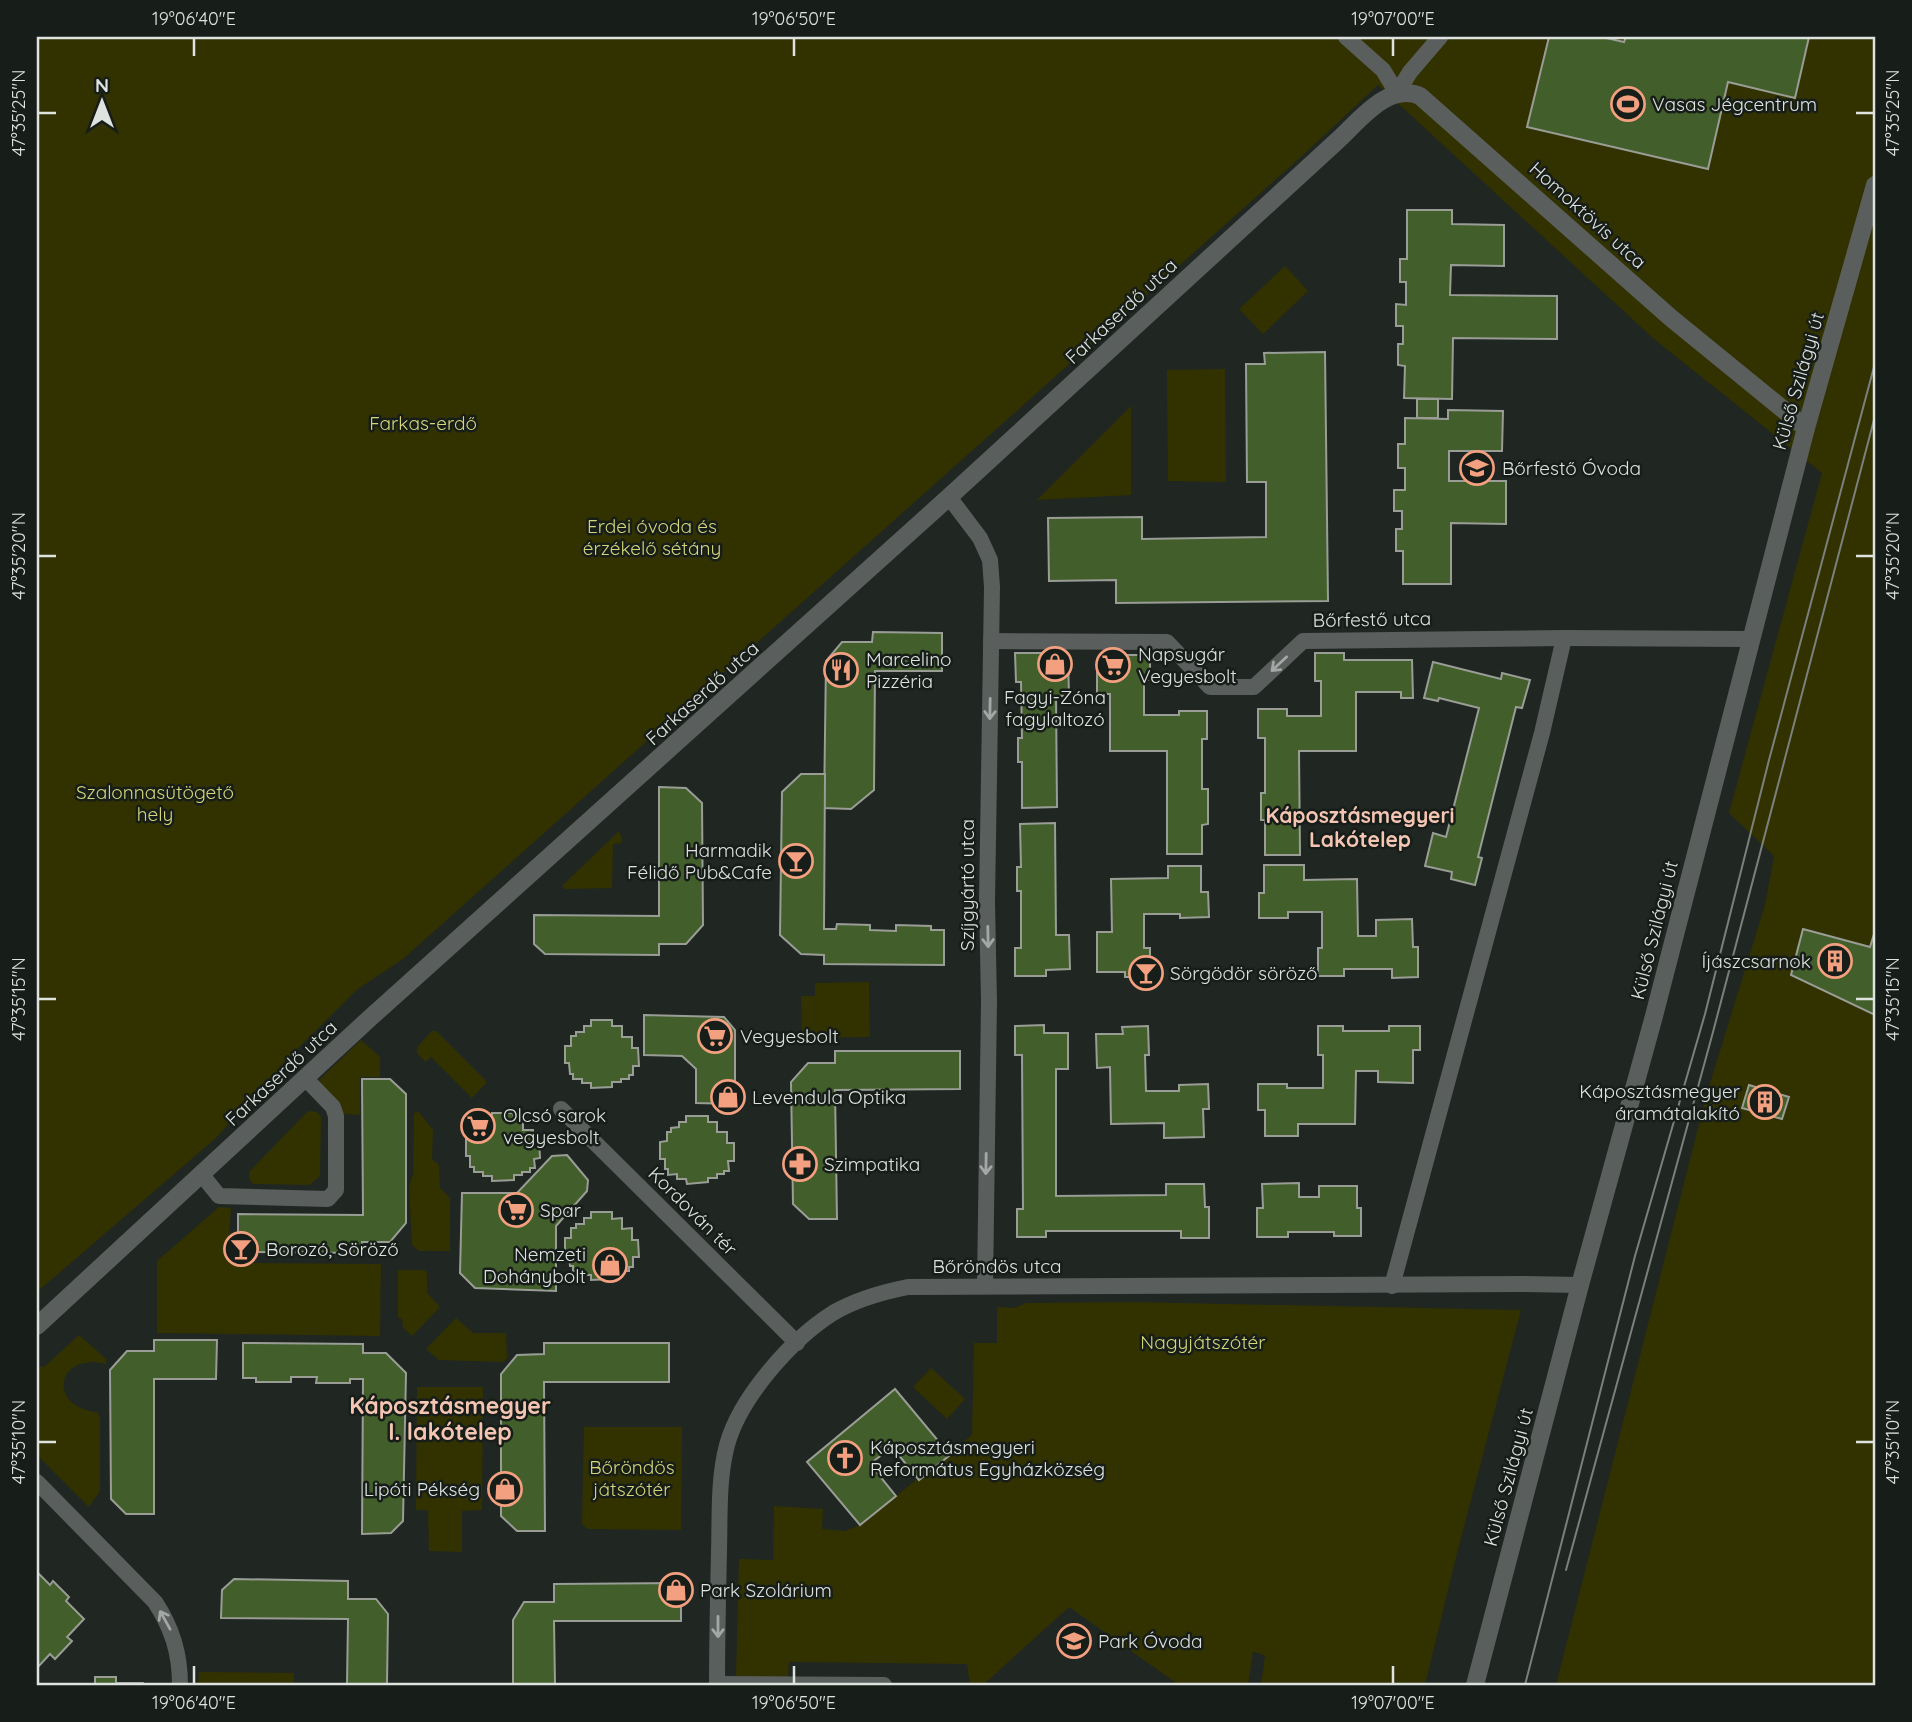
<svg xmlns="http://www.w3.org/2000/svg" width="1912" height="1722" font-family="Quicksand,sans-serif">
<rect width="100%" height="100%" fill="#202622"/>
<g fill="#323200">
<path d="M37,37H1875V1685H1556L1707,1093L1765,905L1774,856L1729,813L1822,473L1654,339L1378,85L1302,156L403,959L358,989L289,1057L216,1138L37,1292Z"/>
<path d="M1285,266L1308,291L1263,334L1239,309Z"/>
<path d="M1225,369L1226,482L1168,481L1167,370Z"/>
<path d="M1131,406V495L1037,500Z"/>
<path d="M619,831L622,838L621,843L613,844L612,888L565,889L562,886Z"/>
<path d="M869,982L870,1037L802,1038L801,996H815V983Z"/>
<path d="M432,1031H436L487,1082L472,1098L431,1057L425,1062L417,1053V1047Z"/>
<path d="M361,1040L380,1057V1077H360V1115L340,1114L319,1084V1080Z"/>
<path d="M308,1111L317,1112L321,1117L320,1176L310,1185L253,1184L249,1179V1172Z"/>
<path d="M419,1112L433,1130L432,1159L439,1165L440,1188L450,1198V1251H419L412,1245L409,1187L413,1174L414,1113Z"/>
<path d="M219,1207L231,1208L228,1254L240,1263L381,1264L380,1336L157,1333V1261Z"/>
<path d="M398,1270H424L427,1273V1293L440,1307L412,1336L403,1328L402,1319L398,1317Z"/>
<path d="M1132,1302L1521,1310L1456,1557L1425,1685H1261L1265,1656L1253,1651L1248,1685H1179L1069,1607L983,1685H970L967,1664L789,1662L788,1677H736L739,1559L773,1560L774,1506L823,1509L822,1529L845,1531L860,1525L972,1435L974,1343H997V1307L1015,1308L1026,1303Z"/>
<path d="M456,1318L473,1333H506L507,1358L503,1362L439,1360L426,1349Z"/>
<path d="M79,1335L106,1359V1364C56,1352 47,1407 97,1412L100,1417V1491L89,1507L37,1455V1366L44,1367Z"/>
<path d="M931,1368L965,1399L947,1419L913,1387Z"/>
<path d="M417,1387H483L482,1510L462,1511V1552L429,1551L428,1510H416Z"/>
<path d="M584,1427H682L681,1530L587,1529L582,1524Z"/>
<path d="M199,1672L294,1673V1685H198Z"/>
</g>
<g fill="#425e2a" stroke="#999d96" stroke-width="2">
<path d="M1549,37H1602L1624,42L1626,37H1809L1795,98L1728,82L1708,169L1527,127Z"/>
<path d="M1407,210H1452V224L1504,225V266L1451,265L1450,295L1557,296V339L1453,338L1452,399L1404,398L1405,366L1398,365V344H1403V326H1396V304L1406,305V282H1400V259H1407Z"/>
<path d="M1325,352L1328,601L1116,603V580L1049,581L1048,518L1142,517V539L1266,537V482H1247L1246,364H1265L1264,353Z"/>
<rect x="1417" y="399" width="21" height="19"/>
<path d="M1448,410L1503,411L1502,451H1449V481H1506V524L1451,523V584H1403V551H1396V529H1402V511H1394V490H1405V468H1398V444H1405V418L1448,419Z"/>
<path d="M873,632L942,633V671H875L874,790L851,809L824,808L826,661L842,642H872Z"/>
<path d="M1015,653H1045V658H1068L1069,696H1056L1057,807L1022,808V762H1018V738H1022L1021,682H1016Z"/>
<path d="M1315,653H1344V660H1412L1413,698H1401V692H1356V751H1299L1300,855H1265V820H1261V793H1265V738H1258V709H1287V716H1321V681H1315Z"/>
<path d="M1123,655H1150V680H1144V715H1179V711H1207V739H1202V789H1208V824L1202,825V854H1167V751H1110V694H1097V660H1123Z"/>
<path d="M1433,662L1501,679L1502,673L1530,680L1522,708L1516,707L1478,857L1482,858L1475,885L1451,879L1452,872L1425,866L1433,833L1446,837L1479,708L1439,698L1438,701L1424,698Z"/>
<path d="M801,774H825L824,929H836L837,924L870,925V930L896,931V925L931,926V930H944V965L824,964V955L801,954L780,935L782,792Z"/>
<path d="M659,787L686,788L702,803L703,925L686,944H659V955L545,954L534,944V915L659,916Z"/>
<path d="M1055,823L1056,935H1069L1070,969L1046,970V976H1015V948H1021V891H1017V867H1021L1020,824Z"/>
<path d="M1264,865H1304V880L1357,879L1358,936H1376V920L1412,919L1413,947H1418V977L1392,978V969H1344V976H1318V948H1322V912H1288V918H1259V893H1264Z"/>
<path d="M1168,866H1201V892H1208L1209,917L1180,918V914H1144V948H1150V977H1125V972H1097V932H1112L1111,879L1168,878Z"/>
<path d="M1803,929L1870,947L1875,931V1015L1791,975Z"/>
<path d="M644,1015L724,1017L735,1030V1104L696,1103V1069L682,1056L644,1055Z"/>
<path d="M591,1020H612V1026H622V1037H632V1048H638L639,1066H633V1075H629V1079H621V1082H612V1087L591,1088V1083H582V1079H573V1074H570L569,1063H565V1046H571V1036H576V1032H584V1026H591Z"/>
<path d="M1044,1025V1033H1068V1069H1056V1196L1166,1195V1184H1204L1205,1207H1209V1238H1181V1231H1046V1237H1017V1209H1023L1022,1055H1015V1026Z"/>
<path d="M1148,1026L1149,1055H1145L1146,1091H1179V1085L1208,1084L1209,1109H1203L1204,1137L1164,1138V1123L1111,1124L1110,1067L1097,1068L1096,1034H1123L1122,1027Z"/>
<path d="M1318,1026H1343V1031H1389V1026H1420V1050H1413V1083L1378,1082V1071H1356L1355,1124H1298V1136H1265V1110H1258V1084H1287V1088H1323V1055H1318Z"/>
<path d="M835,1051H960V1089L835,1090L837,1219H809L793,1204L791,1082L808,1063H835Z"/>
<path d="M362,1079H390L406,1094V1223L390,1242H362V1253L248,1252L238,1242V1214L363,1215Z"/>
<path d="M1749,1085L1789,1097L1782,1119L1742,1108Z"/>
<path d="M492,1113H513L514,1119H523V1130H533V1141L539,1140L540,1158L534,1159L535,1168H530V1172H522V1175H514V1180L492,1181V1176H483V1172H474V1167H470V1156H466V1139H473L472,1129H477V1125H485V1119H492Z"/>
<path d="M686,1116H708V1122H717V1132H727V1143H734V1161H728L729,1171H724V1174H717V1178H708V1182L687,1184L686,1179H677V1174L668,1175V1169H665V1159H660V1142L667,1141V1132H671V1128L679,1127V1122H686Z"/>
<path d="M567,1155L588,1180L587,1191L556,1226V1291L475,1288L460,1273L462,1193H517L552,1156Z"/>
<path d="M1299,1183V1197H1319V1186H1357V1208H1361V1236H1334V1232H1288V1237H1257V1208H1263L1262,1184Z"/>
<path d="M591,1212H612V1219L622,1218V1229L632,1228V1240H638L639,1257H633V1267H629V1271H621V1274H612V1279L591,1280V1275H582V1271H573V1266H570L569,1255H565V1238H571V1228H576V1224H584V1218H591Z"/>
<path d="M154,1340H217L216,1379H154V1514H126L111,1499L110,1370L127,1351H154Z"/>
<path d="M243,1343L363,1344V1353H386L406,1373L403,1521L391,1533L362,1534L363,1379H350V1383H316L317,1377H291V1382H256V1378H243Z"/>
<path d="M544,1343H669V1382H544L545,1531H517L501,1516V1374L517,1355L544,1354Z"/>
<path d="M895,1389L950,1455L919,1480L892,1447L870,1464L896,1496L860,1525L807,1462Z"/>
<path d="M37,1572L50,1585L53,1581L69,1597L66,1601L84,1619L67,1637L72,1641L55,1659L50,1654L37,1668Z"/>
<path d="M234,1579L348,1581V1599H376L388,1614L387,1685H347L348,1619L221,1618L222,1590Z"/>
<path d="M681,1583V1621H554L555,1685H513V1620L524,1602H554V1584Z"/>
<path d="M95,1677H116V1683H143L144,1685H95Z"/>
</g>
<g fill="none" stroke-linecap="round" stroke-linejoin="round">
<g stroke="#5a5e5d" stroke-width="16">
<path d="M1346,37L1383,70L1397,93L1410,72L1440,37"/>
<path d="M949,497L980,538L990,560L992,587L987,902L989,1001L985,1286"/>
<path d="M991,641L1167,642L1210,687H1254L1303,641L1564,638L1750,639"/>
<path d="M561,1109L797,1343"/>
<path d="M202,1175L219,1196L328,1199L336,1190V1116L333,1107L305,1078"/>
<path d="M1392,1286L1542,733L1564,638"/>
<path d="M37,1482L155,1602C172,1628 180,1653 180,1685"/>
<path d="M717,1684L884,1685"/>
<path d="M717,1685C717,1641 718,1596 719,1551C720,1516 718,1479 727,1445C740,1397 792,1339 833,1313C855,1300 883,1292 908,1287L1521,1284L1580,1285"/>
</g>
<g stroke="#5a5e5d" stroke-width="18">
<path d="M37,1326L370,1018L949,497L1337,141C1359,121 1388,82 1420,96L1671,318L1806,428"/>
<path d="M1475,1685L1580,1285L1654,1016L1806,428L1875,185"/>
</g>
<g stroke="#7b807c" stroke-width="2">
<path d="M1566,1570L1713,1032L1875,416"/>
<path d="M1525,1685L1635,1256L1705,1014L1769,760L1875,363"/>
</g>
</g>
<defs><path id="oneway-shaft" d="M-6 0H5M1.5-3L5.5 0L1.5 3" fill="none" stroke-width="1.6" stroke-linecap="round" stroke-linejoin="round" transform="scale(1.75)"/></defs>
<g stroke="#a3a7a5">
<use href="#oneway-shaft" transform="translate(1279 664) rotate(137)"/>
<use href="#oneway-shaft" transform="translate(990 709) rotate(91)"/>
<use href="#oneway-shaft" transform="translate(988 937) rotate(89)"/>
<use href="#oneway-shaft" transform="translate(986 1164) rotate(91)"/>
<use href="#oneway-shaft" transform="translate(165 1620) rotate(-119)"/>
<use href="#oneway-shaft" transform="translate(718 1627) rotate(90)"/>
</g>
<path fill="none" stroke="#dfe3e0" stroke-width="2.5" d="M194,38V56M794,38V56M1393,38V56M38,113H56M1856,113H1874M38,556H56M1856,556H1874M38,999H56M1856,999H1874M38,1442H56M1856,1442H1874M194,1666V1684M794,1666V1684M1393,1666V1684"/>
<defs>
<g id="stadium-ring" transform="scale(1.75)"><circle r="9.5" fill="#171d18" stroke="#f2a07f" stroke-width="1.5"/><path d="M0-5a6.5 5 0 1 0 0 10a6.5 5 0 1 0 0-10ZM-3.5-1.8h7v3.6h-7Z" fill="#f2a07f"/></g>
<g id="school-ring" transform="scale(1.75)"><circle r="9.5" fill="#171d18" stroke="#f2a07f" stroke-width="1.5"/><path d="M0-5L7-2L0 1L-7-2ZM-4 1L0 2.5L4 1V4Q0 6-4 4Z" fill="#f2a07f"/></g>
<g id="shop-ring" transform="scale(1.75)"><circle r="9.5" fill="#171d18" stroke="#f2a07f" stroke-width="1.5"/><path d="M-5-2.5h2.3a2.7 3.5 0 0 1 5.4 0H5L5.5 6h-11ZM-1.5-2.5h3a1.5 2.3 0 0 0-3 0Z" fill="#f2a07f"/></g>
<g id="supermarket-ring" transform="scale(1.75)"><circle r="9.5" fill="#171d18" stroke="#f2a07f" stroke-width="1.5"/><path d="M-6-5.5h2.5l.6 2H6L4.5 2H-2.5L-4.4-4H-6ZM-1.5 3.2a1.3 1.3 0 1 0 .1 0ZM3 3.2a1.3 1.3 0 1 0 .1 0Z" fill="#f2a07f"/></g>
<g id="restaurant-ring" transform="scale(1.75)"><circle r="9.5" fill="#171d18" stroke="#f2a07f" stroke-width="1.5"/><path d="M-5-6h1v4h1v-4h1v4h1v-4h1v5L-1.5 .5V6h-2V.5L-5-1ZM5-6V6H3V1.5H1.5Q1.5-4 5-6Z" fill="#f2a07f"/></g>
<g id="bar-ring" transform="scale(1.75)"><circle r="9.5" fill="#171d18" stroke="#f2a07f" stroke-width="1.5"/><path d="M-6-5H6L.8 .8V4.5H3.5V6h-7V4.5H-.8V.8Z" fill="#f2a07f"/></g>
<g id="building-ring" transform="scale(1.75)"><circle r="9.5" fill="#171d18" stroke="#f2a07f" stroke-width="1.5"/><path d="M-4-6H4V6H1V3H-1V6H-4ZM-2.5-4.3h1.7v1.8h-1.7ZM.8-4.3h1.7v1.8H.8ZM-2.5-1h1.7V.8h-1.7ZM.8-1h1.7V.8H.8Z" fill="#f2a07f"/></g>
<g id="pharmacy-ring" transform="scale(1.75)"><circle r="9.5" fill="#171d18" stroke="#f2a07f" stroke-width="1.5"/><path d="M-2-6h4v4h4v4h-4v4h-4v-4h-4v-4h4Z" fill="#f2a07f"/></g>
<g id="church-ring" transform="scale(1.75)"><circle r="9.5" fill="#171d18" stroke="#f2a07f" stroke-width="1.5"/><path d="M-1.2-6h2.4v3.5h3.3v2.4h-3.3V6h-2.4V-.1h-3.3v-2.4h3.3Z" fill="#f2a07f"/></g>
</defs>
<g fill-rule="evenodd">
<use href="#stadium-ring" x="1628" y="104"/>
<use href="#school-ring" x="1477" y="468"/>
<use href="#shop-ring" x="1055" y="664"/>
<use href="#supermarket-ring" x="1113" y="665"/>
<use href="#restaurant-ring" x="841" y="670"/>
<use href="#bar-ring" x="796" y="861"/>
<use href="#building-ring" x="1835" y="961"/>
<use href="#bar-ring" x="1146" y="973"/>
<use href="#supermarket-ring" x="715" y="1036"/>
<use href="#shop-ring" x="728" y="1097"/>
<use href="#building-ring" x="1765" y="1102"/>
<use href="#supermarket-ring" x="478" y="1126"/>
<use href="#pharmacy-ring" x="800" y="1164"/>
<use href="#supermarket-ring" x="516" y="1210"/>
<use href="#bar-ring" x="241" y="1249"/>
<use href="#shop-ring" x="610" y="1265"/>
<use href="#church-ring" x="845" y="1458"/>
<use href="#shop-ring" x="505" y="1489"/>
<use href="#shop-ring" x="676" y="1590"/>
<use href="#school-ring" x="1074" y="1641"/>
</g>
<g text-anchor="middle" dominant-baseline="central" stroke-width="5" stroke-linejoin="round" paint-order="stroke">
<g font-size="19" fill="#dfe3e0" stroke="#171d18" text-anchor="start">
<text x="1652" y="104">Vasas Jégcentrum</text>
<text x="1502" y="468">Bőrfestő Óvoda</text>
<text x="1138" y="654">Napsugár<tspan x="1138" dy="22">Vegyesbolt</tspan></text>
<text x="866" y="659">Marcelino<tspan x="866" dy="22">Pizzéria</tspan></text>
<text x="1055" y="697" text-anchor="middle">Fagyi-Zóna<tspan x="1055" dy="22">fagylaltozó</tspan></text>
<text x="772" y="850" text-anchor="end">Harmadik<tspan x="772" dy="22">Félidő Pub&amp;Cafe</tspan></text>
<text x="1811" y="961" text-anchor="end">Íjászcsarnok</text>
<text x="1170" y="973">Sörgödör söröző</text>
<text x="740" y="1036">Vegyesbolt</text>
<text x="1740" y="1091" text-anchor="end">Káposztásmegyer<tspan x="1740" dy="22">áramátalakító</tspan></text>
<text x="752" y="1097">Levendula Optika</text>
<text x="503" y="1115">Olcsó sarok<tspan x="503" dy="22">vegyesbolt</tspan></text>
<text x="824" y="1164">Szimpatika</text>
<text x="540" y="1210">Spar</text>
<text x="266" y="1249">Borozó, Söröző</text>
<text x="586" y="1254" text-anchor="end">Nemzeti<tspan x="586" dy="22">Dohánybolt</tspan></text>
<text x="870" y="1447">Káposztásmegyeri<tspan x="870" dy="22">Református Egyházközség</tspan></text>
<text x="480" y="1489" text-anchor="end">Lipóti Pékség</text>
<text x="700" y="1590">Park Szolárium</text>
<text x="1098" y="1641">Park Óvoda</text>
</g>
<g font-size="19" fill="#dfe3e0" stroke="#171d18">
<text transform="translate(1588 215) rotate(42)">Homoktövis utca</text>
<text transform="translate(1121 311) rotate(-43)">Farkaserdő utca</text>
<text transform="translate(1798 381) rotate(-74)">Külső Szilágyi út</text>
<text transform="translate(1372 619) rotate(-1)">Bőrfestő utca</text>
<text transform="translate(702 693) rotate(-42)">Farkaserdő utca</text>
<text transform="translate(967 885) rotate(-90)">Szíjgyártó utca</text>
<text transform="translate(1654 930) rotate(-76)">Külső Szilágyi út</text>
<text transform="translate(281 1073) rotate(-43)">Farkaserdő utca</text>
<text transform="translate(693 1211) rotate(45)">Kordován tér</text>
<text x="997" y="1266">Bőröndös utca</text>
<text transform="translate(1508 1477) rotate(-75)">Külső Szilágyi út</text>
</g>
<g font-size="19" fill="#d3d67b" stroke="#171d18">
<text x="423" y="423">Farkas-erdő</text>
<text x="652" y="526">Erdei óvoda és<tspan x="652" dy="22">érzékelő sétány</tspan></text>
<text x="155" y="792">Szalonnasütögető<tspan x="155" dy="22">hely</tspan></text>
<text x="1203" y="1342">Nagyjátszótér</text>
<text x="632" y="1467">Bőröndös<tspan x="632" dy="22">játszótér</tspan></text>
</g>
<g font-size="21" font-weight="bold" fill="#f4c5b2" stroke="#171d18">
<text x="1360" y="815">Káposztásmegyeri<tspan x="1360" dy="24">Lakótelep</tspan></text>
</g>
<g font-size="23" font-weight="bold" fill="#f4c5b2" stroke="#171d18">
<text x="450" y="1405">Káposztásmegyer<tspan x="450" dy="26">I. lakótelep</tspan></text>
</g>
</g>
<rect width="1912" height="1722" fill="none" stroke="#171d18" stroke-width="77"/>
<g transform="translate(102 102)" stroke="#171d18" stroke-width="5" paint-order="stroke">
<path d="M0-5L12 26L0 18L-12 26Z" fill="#dfe3e0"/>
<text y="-10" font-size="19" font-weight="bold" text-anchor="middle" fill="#dfe3e0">N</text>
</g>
<rect x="38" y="38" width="1836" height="1646" fill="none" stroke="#dfe3e0" stroke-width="2.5"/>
<g font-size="18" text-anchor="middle" fill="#dfe3e0">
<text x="194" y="25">19°06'40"E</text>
<text x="794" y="25">19°06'50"E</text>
<text x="1393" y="25">19°07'00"E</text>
<text transform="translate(19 113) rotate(-90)" y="6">47°35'25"N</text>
<text transform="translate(1893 113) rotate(-90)" y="6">47°35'25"N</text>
<text transform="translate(19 556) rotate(-90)" y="6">47°35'20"N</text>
<text transform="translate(1893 556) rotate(-90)" y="6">47°35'20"N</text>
<text transform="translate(19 999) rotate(-90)" y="6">47°35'15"N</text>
<text transform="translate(1893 999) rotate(-90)" y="6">47°35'15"N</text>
<text transform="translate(19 1442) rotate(-90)" y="6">47°35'10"N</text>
<text transform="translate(1893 1442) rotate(-90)" y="6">47°35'10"N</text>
<text x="194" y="1709">19°06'40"E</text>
<text x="794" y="1709">19°06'50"E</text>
<text x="1393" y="1709">19°07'00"E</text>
</g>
</svg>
